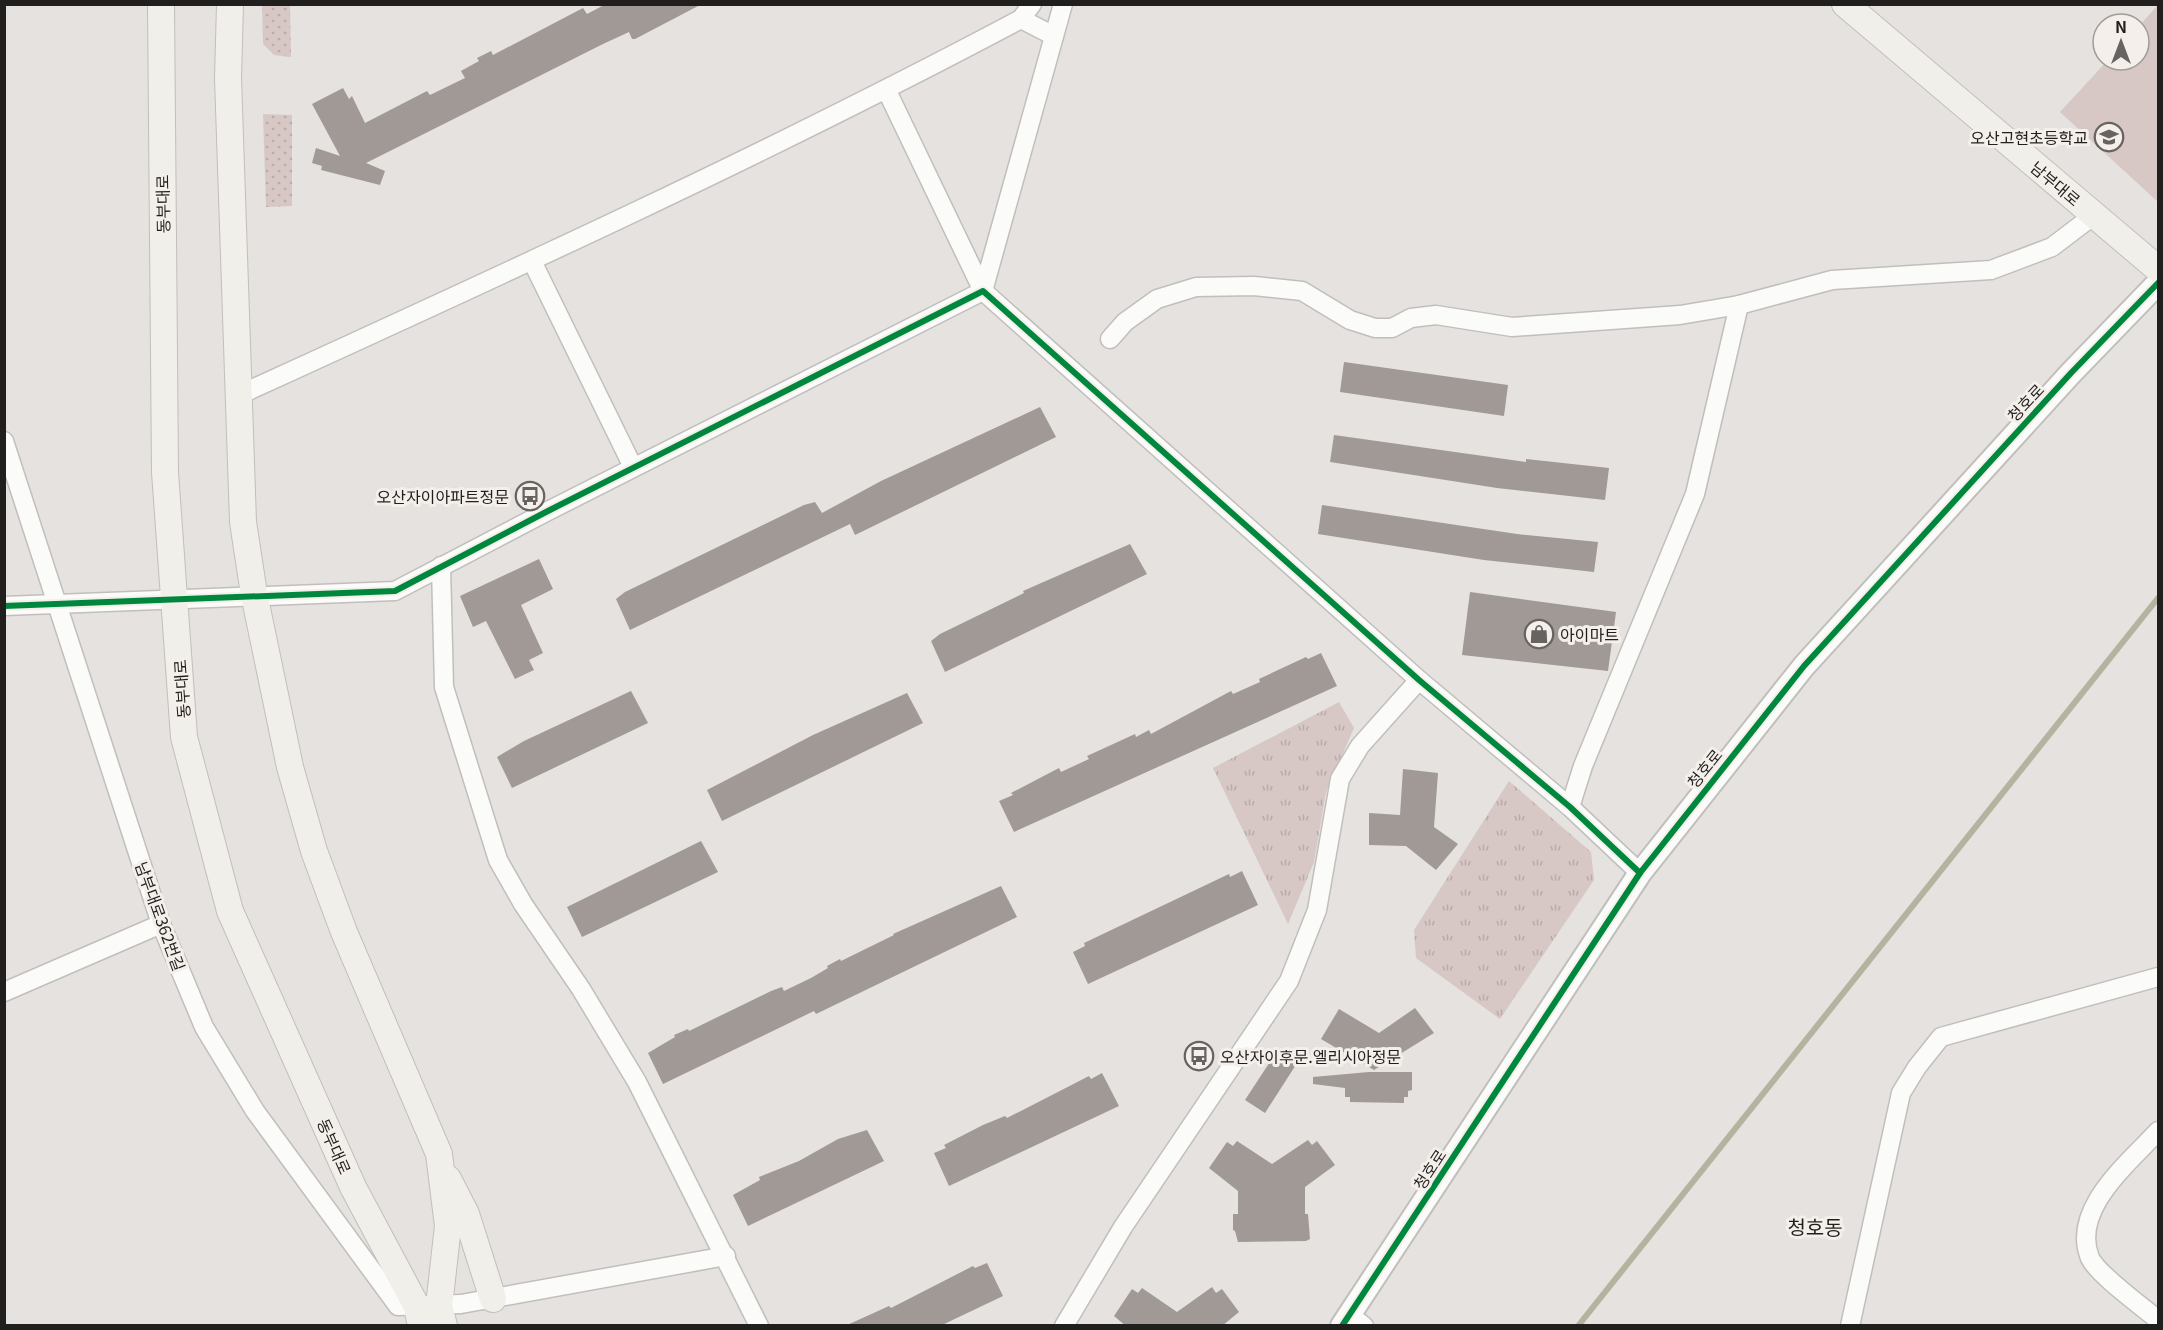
<svg xmlns="http://www.w3.org/2000/svg" width="2163" height="1330" font-family="Georgia,'Noto Sans KR',serif">
<defs>
<pattern id="grass-dots" width="8" height="8" patternUnits="userSpaceOnUse" patternTransform="scale(1.5)"><rect width="8" height="8" fill="#d7c8c5"/><path d="M2 2h.1M6 6h.1" fill="none" stroke="#b8aba9" stroke-width="1.8" stroke-linecap="round"/></pattern>
<pattern id="park-tufts" width="24" height="20" patternUnits="userSpaceOnUse" patternTransform="scale(1.5)"><rect width="24" height="20" fill="#d7c8c5"/><path d="M3 7l-1-3M5 7V3M7 7l1-3M15 17l-1-3M17 17v-4M19 17l1-3" fill="none" stroke="#b8aba9"/></pattern>
</defs>
<rect width="100%" height="100%" fill="#e5e2df"/>
<g fill="url(#grass-dots)">
<path d="M262,5H290L291,57L274,55L263,44Z"/>
<path d="M263,114L292,115V206L266,207Z"/>
</g>
<g fill="url(#park-tufts)">
<path d="M1339,702L1354,728L1326,792L1314,862L1288,924L1213,768Z"/>
<path d="M1509,781L1591,852L1594,880L1500,1019L1416,958L1414,930Z"/>
</g>
<path fill="#d7c8c5" d="M2158,5V202L2060,112L2108,60H2139V26Z"/>
<g fill="none" stroke-linecap="round" stroke-linejoin="round">
<path stroke="#b3b49f" stroke-width="6" d="M1578,1326L2158,598"/>
</g>
<g fill="#a09995">
<path d="M606,4H702L635,39H632L629,32L603,44L366,163L385,171L380,185L321,170L322,166L312,163L316,148L340,156L312,104L343,88L349,99L352,96L365,123L427,91L430,95L465,78L461,71L479,61L477,58L491,51L493,55L583,8L587,14Z"/>
<path d="M1344,362L1508,385L1504,416L1340,392Z"/>
<path d="M1040,407L1056,437L855,535L850,524L630,630L616,599L625,592L804,505L815,502L822,513L881,481Z"/>
<path d="M1334,435L1526,462V459L1609,468L1605,500L1497,488L1330,462Z"/>
<path d="M1322,505L1517,534L1598,542L1594,572L1484,560L1318,534Z"/>
<path d="M1130,544L1147,574L945,672L931,641L940,634L1024,593L1023,591Z"/>
<path d="M539,559L553,589L521,605L543,653L529,660L534,670L515,679L486,621L473,627L460,596Z"/>
<path d="M1470,592L1616,612L1608,671L1462,655Z"/>
<path d="M1321,653L1337,686L1014,832L999,801L1013,795L1011,793L1059,768L1061,772L1089,759L1087,756L1135,734L1136,737L1149,730L1151,734L1231,691L1233,694L1260,682L1259,679L1306,657L1308,659Z"/>
<path d="M631,691L648,723L512,788L497,757L524,741Z"/>
<path d="M907,693L923,723L722,821L707,790L813,735Z"/>
<path d="M1403,769L1438,773L1434,827L1458,844L1436,870L1406,846L1369,845V813L1400,815Z"/>
<path d="M701,841L718,872L582,937L567,907Z"/>
<path d="M1242,871L1258,905L1088,984L1073,952L1085,946L1084,943L1229,874L1230,877Z"/>
<path d="M1001,886L1017,917L816,1014L814,1011L663,1084L648,1053L675,1037L674,1035L688,1029L689,1031L771,991L782,987L784,991L811,978L828,968L827,966L840,959L841,961L894,935L893,934Z"/>
<path d="M1415,1008L1434,1033L1374,1070L1321,1039L1339,1009L1379,1033Z"/>
<path d="M1279,1048L1299,1060L1265,1113L1245,1100Z"/>
<path d="M1369,1072H1412V1090L1408,1091V1097H1404V1103L1350,1102V1097H1345V1088L1313,1084V1077Z"/>
<path d="M1102,1073L1119,1106L949,1186L934,1153L946,1148L944,1145L983,1125L1005,1116L1007,1118L1089,1076L1091,1079Z"/>
<path d="M867,1130L884,1161L748,1226L733,1195L760,1180L759,1177L799,1161L838,1139Z"/>
<path d="M1308,1140L1312,1145L1317,1141L1335,1165L1305,1187V1214H1308L1310,1239L1306,1241L1238,1242L1235,1231L1233,1230V1214H1238V1191L1209,1168L1227,1142L1233,1146L1237,1141L1272,1164Z"/>
<path d="M987,1263L1003,1296L940,1326H845L889,1306L891,1308L973,1266L975,1268Z"/>
<path d="M1212,1287L1216,1293L1222,1289L1239,1312L1222,1326H1126L1114,1316L1132,1289L1138,1293L1142,1288L1177,1312Z"/>
</g>
<g fill="none" stroke-linecap="round" stroke-linejoin="round">
<g stroke="#c1bfbc" stroke-width="21">
<g id="minor">
<path d="M1021,19L1054,36"/>
<path d="M887,91L983,291"/>
<path d="M532,261L633,467"/>
<path d="M983,291L1063,4"/>
<path d="M1110,339L1125,322L1157,299L1196,287L1254,286L1302,291L1350,320L1375,328H1392L1411,318L1436,315L1512,327L1680,315L1739,305"/>
<path d="M239,395C502,275 765,155 1021,19L1032,4"/>
<path d="M4,441L161,924L204,1027L255,1111L398,1306L461,1304L726,1256"/>
<path d="M441,566L444,687L498,860L523,904L581,989L637,1082L759,1326"/>
<path d="M4,606L395,591L546,512L983,291L1419,680L1570,807L1640,873"/>
<path d="M1570,807L1583,766L1695,494L1739,305L1832,280L1991,270L2052,247L2094,215"/>
<path d="M4,992L161,924"/>
<path d="M2158,1131C2130,1162 2070,1209 2090,1258C2098,1275 2143,1307 2158,1320"/>
<path d="M1350,1315L1364,1326"/>
<path d="M1064,1326L1123,1227L1289,981L1317,910L1340,779L1360,746L1419,680"/>
<path d="M1850,1326L1901,1093L1917,1067L1941,1037L2158,977"/>
</g>
</g>
<g stroke="#c1bfbc" stroke-width="26">
<path id="tertiary" d="M1342,1326L1640,873L1804,666L2071,373L2158,283"/>
</g>
<g stroke="#c1bfbc" stroke-width="28">
<g id="secondary">
<path d="M161,4L165,472L184,737L230,911L353,1187L417,1307L421,1326"/>
<path d="M230,4L228,78L243,522L254,594L290,767L314,851L344,932L439,1154L448,1226L439,1306L444,1326"/>
<path d="M1845,4L2158,269"/>
<path d="M448,1179L466,1214L493,1299"/>
</g>
</g>
<use href="#minor" stroke="#fbfbfa" stroke-width="18"/>
<use href="#tertiary" stroke="#fbfbfa" stroke-width="22"/>
<use href="#secondary" stroke="#f1efe9" stroke-width="26"/>
<g stroke="#f4efea" stroke-width="10">
<g id="cycleway">
<path d="M4,606L395,591L546,512L983,291L1419,680L1570,807L1640,873"/>
<path d="M1342,1326L1640,873L1804,666L2071,373L2158,283"/>
</g>
</g>
<use href="#cycleway" stroke="#00873e" stroke-width="6"/>
</g>
<defs>
<g id="school-ring" transform="scale(1.5)"><circle r="9.5" fill="#f4efea" stroke="#666361" stroke-width="1.5"/><path d="M0-5L7-2L0 1L-7-2ZM-4 1L0 2.5L4 1V4Q0 6-4 4Z" fill="#666361"/></g>
<g id="bus-ring" transform="scale(1.5)"><circle r="9.5" fill="#f4efea" stroke="#666361" stroke-width="1.5"/><path d="M-5-6H5V4H4V6H2V4H-2V6H-4V4H-5ZM-3.5-4V0h7V-4ZM-3.5 1.2v1.5H-2V1.2ZM2 1.2v1.5H3.5V1.2Z" fill="#666361"/></g>
<g id="shop-ring" transform="scale(1.5)"><circle r="9.5" fill="#f4efea" stroke="#666361" stroke-width="1.5"/><path d="M-5-2.5h2.3a2.7 3.5 0 0 1 5.4 0H5L5.5 6h-11ZM-1.5-2.5h3a1.5 2.3 0 0 0-3 0Z" fill="#666361"/></g>
</defs>
<g fill-rule="evenodd">
<use href="#school-ring" x="2109" y="137"/>
<use href="#bus-ring" x="530" y="496"/>
<use href="#shop-ring" x="1539" y="634"/>
<use href="#bus-ring" x="1199" y="1056"/>
</g>
<g text-anchor="middle" dominant-baseline="central" stroke-width="6" stroke-linejoin="round" paint-order="stroke">
<g font-size="16" fill="#211f1d" stroke="#f4efea" text-anchor="end">
<text x="2088" y="137">오산고현초등학교</text>
<text x="509" y="496">오산자이아파트정문</text>
<text x="1560" y="634" text-anchor="start">아이마트</text>
<text x="1220" y="1056" text-anchor="start">오산자이후문.엘리시아정문</text>
</g>
<g font-size="16" fill="#211f1d" stroke="#f4efea">
<text transform="translate(2056 183) rotate(40)">남부대로</text>
<text transform="translate(162 204) rotate(-91)">동부대로</text>
<text transform="translate(2025 402) rotate(-47)">청호로</text>
<text transform="translate(181 689) rotate(-94)">동부대로</text>
<text transform="translate(1704 768) rotate(-51)">청호로</text>
<text transform="translate(161 916) rotate(70)">남부대로362번길</text>
<text transform="translate(335 1146) rotate(66)">동부대로</text>
<text transform="translate(1429 1169) rotate(-57)">청호로</text>
</g>
<g font-size="20" fill="#211f1d" stroke="#f4efea">
<text x="1815" y="1226">청호동</text>
</g>
</g>
<rect width="2163" height="1330" fill="none" stroke="#211f1d" stroke-width="12"/>
<g transform="translate(2121 42)"><circle r="28" fill="#f4efea" stroke="#a09c98" stroke-width="1.5"/>
<path d="M0-4.5L10 22L0 15L-10 22Z" fill="#666361"/>
<text y="-9" font-size="16" font-weight="bold" text-anchor="middle" fill="#211f1d">N</text>
</g>
</svg>
